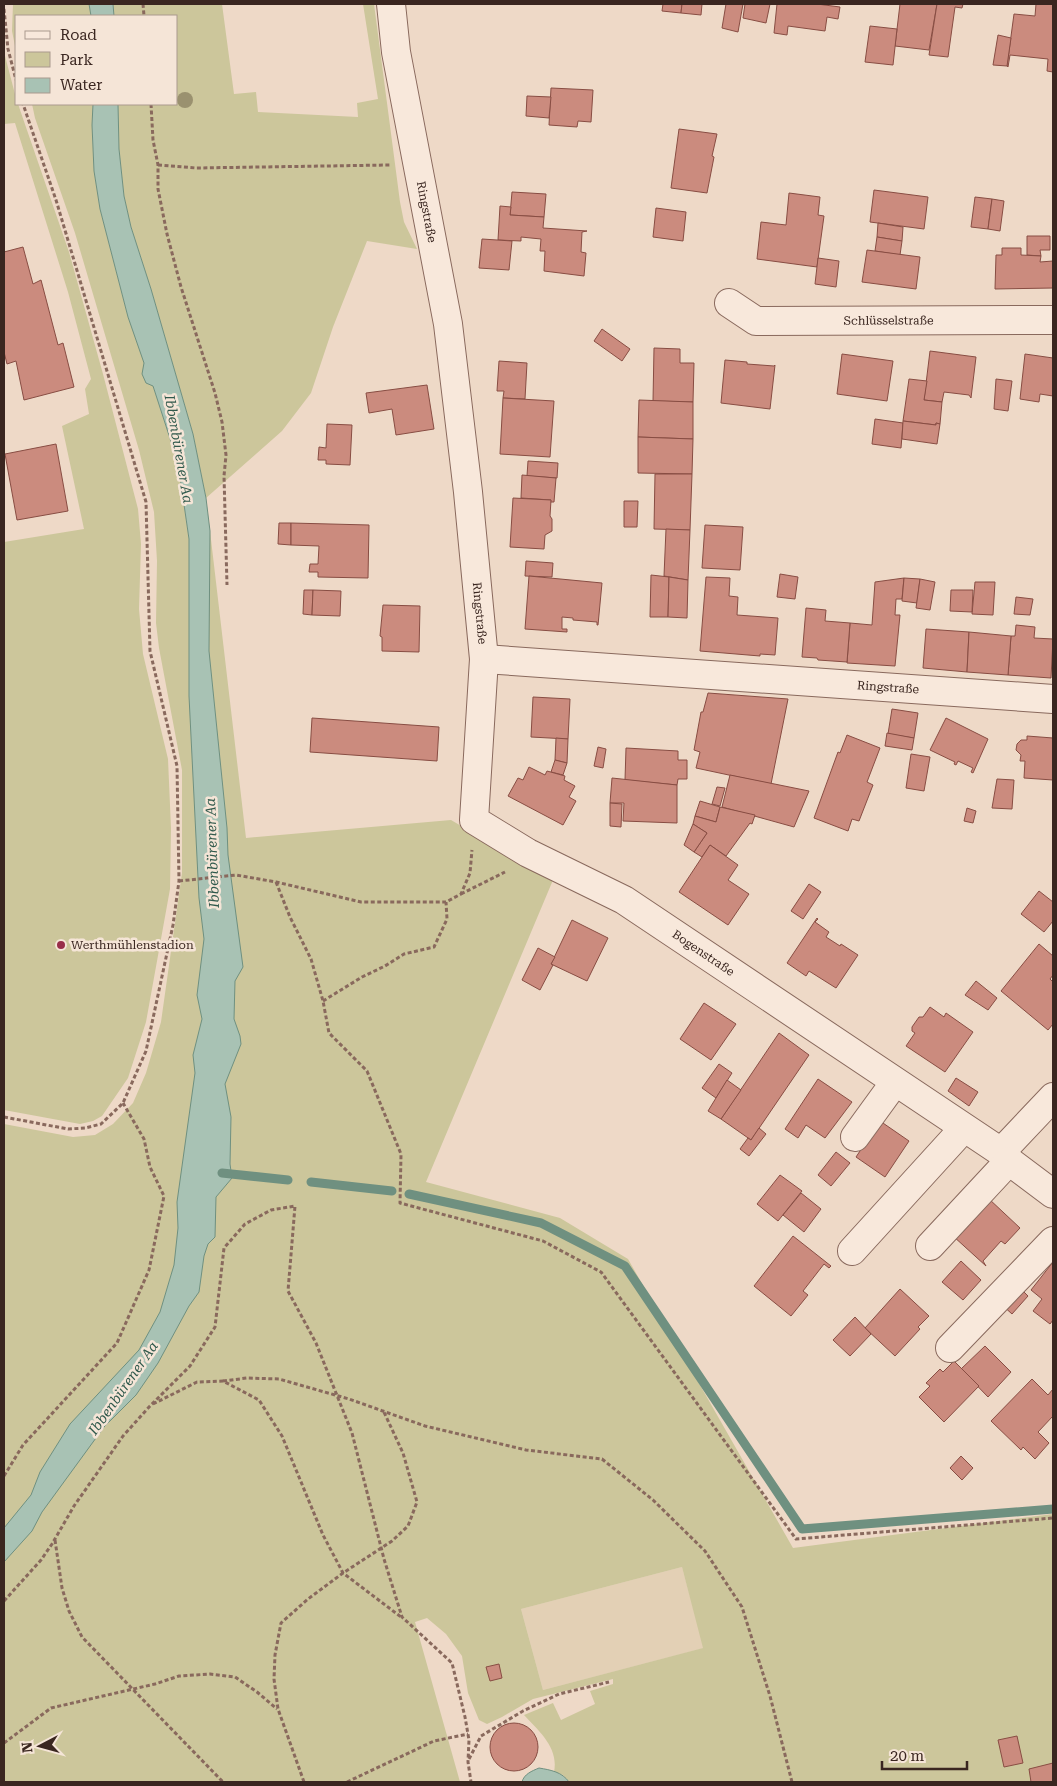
<svg xmlns="http://www.w3.org/2000/svg" width="1057" height="1786" font-family="'Roboto Serif',serif">
<rect width="100%" height="100%" fill="#eed9c7"/>
<path fill="#e3d0b5" d="M682,1567L704,1648L543,1690L521,1609Z"/>
<g fill="#ccc69b" fill-rule="evenodd">
<path d="M13,4H89L91,16H16V51L12,31Z"/>
<path d="M113,4H222L234,94L256,92L258,112L358,117L357,103L378,99L363,4H374L400,202L404,222L417,249L367,241L333,327L311,393L282,431L206,498L193,434L151,289L131,227L124,196L119,149L118,104H176V16H114Z"/>
<path d="M4,52L16,98V104H18L69,252L103,374L138,509L141,544L139,609L143,654L168,759L171,828L170,889L146,1022L128,1078L102,1116L93,1121L80,1124L4,1110V542L84,529L62,426L89,414L85,389L91,379L68,292L15,123L4,124Z"/>
<path d="M32,104H93L92,125L94,171L100,209L128,317L153,386L178,463L189,539L210,531L246,838L451,820L553,880L426,1182L560,1218L628,1259L793,1548L1053,1514V1782H569L563,1775L554,1772C559,1748 539,1731 524,1715L553,1703L561,1720L595,1704L590,1691L613,1684V1679L533,1699L502,1717L487,1724L479,1720L468,1693L462,1656L446,1634L427,1618L415,1622L460,1782H4V1124L73,1137L95,1135L113,1124L133,1103L146,1073L161,1022L182,873V770L159,648L156,623L157,561L154,512L139,450L75,233L35,118ZM682,1567L703,1648L543,1690L521,1609Z"/>
</g>
<g fill="#a8c2b4" stroke="#6f9080">
<path d="M89,4H113L114,16H91Z"/>
<path d="M93,104H118L119,149L124,196L131,227L151,289L193,434L206,498L210,531L209,651L227,828L228,855L243,967L235,981L234,1019L240,1036L241,1044L225,1084L231,1117L230,1164L232,1178L216,1197L215,1237L208,1244L204,1256L199,1292L189,1306L158,1363L136,1395L104,1427L42,1512L32,1531L4,1562V1528L31,1495L40,1472L70,1424L139,1350L160,1312L174,1265L178,1228L177,1202L195,1073L193,1055L202,1019L197,995L204,939L199,898L189,696V539L178,463L153,386L146,383L142,374L144,363L128,317L100,209L94,171L92,125Z"/>
<path d="M539,1768C551,1770 562,1772 569,1782H522C524,1774 532,1771 539,1768Z"/>
</g>
<g fill="none" stroke-linecap="round" stroke-linejoin="round">
<g stroke="#6f9080" stroke-width="9">
<path d="M222,1173L288,1180"/>
<path d="M311,1182L392,1191"/>
<path d="M409,1194L541,1223L625,1266L802,1529L1053,1509"/>
</g>
</g>
<g fill="#cb8b7e" stroke="#884d43">
<path d="M663,4H682L681,13L662,11Z"/>
<path d="M682,4H702L701,15L681,13Z"/>
<path d="M726,4H743L738,32L722,28Z"/>
<path d="M745,4H770L766,23L743,18Z"/>
<path d="M777,4H817L840,7L838,19L827,17L825,31L788,26L787,35L774,33Z"/>
<path d="M900,4H937L929,50L895,46Z"/>
<path d="M937,4H963L962,8L955,7L948,57L929,55Z"/>
<path d="M1036,4H1053V72L1047,71L1048,59L1010,55L1008,67L1007,66L1014,14L1035,16Z"/>
<path d="M870,26L897,29L893,65L865,62Z"/>
<path d="M998,35L1011,38L1007,66L993,65Z"/>
<path d="M551,88L593,90L591,122L578,121L577,127L549,125Z"/>
<path d="M527,96L551,97L549,118L526,116Z"/>
<path d="M679,129L717,134L712,156L714,157L707,193L671,188Z"/>
<path d="M874,190L928,197L924,229L870,222Z"/>
<path d="M512,192L546,194L544,217L510,215Z"/>
<path d="M789,193L820,197L818,215L824,216L817,267L757,259L761,222L786,225Z"/>
<path d="M975,197L992,199L988,229L971,227Z"/>
<path d="M992,199L1004,201L1000,231L988,229Z"/>
<path d="M500,206L511,207L510,215L544,217L543,228L587,231L582,232L581,252L586,253L584,276L544,271L545,251H540L541,239L521,237V241L498,240Z"/>
<path d="M656,208L686,212L683,241L653,237Z"/>
<path d="M878,223L903,227L902,241L877,237Z"/>
<path d="M1027,236H1050V250H1040L1041,256L1027,255Z"/>
<path d="M877,237L902,241L900,255L875,251Z"/>
<path d="M482,239L512,241L509,270L479,268Z"/>
<path d="M23,247L33,284L41,280L58,345L63,343L74,387L24,400L16,361L7,364L4,352V252Z"/>
<path d="M1002,248H1021V255L1041,256L1040,262L1053,261V288L995,289L996,255H1002Z"/>
<path d="M867,250L920,257L916,289L862,282Z"/>
<path d="M818,258L839,261L836,287L815,284Z"/>
<path d="M602,329L630,349L622,361L594,341Z"/>
<path d="M654,348L680,349V363H694L693,402L653,401Z"/>
<path d="M930,351L976,357L971,398L969,395L944,392L942,402L924,400Z"/>
<path d="M842,354L893,361L887,401L837,394Z"/>
<path d="M1025,354L1053,358V396L1040,394L1039,402L1020,399Z"/>
<path d="M725,360L747,362V364L774,366L775,365L770,409L721,403Z"/>
<path d="M499,361L527,363L525,399L503,398L504,391H497Z"/>
<path d="M909,379L927,381L924,400L942,402L940,424L936,423V425L903,421Z"/>
<path d="M996,379L1012,381L1008,411L994,409Z"/>
<path d="M427,385L434,429L396,435L392,409L369,413L366,393Z"/>
<path d="M503,398L554,401L550,457L500,454Z"/>
<path d="M639,400L693,402V439L638,437Z"/>
<path d="M875,419L903,423L901,448L872,444Z"/>
<path d="M903,421L936,425V423L940,424L937,444L902,439Z"/>
<path d="M327,424L352,425L350,465L326,464V460H318L319,447L326,448Z"/>
<path d="M638,437L693,439L692,474L638,473Z"/>
<path d="M56,444L68,511L17,520L5,454Z"/>
<path d="M528,461L558,463L557,478L527,476Z"/>
<path d="M655,474H692L690,530L654,529Z"/>
<path d="M522,475L556,478L554,502H550L551,500L521,498Z"/>
<path d="M513,498L551,500L550,516L552,519V531L545,535L544,549L510,547Z"/>
<path d="M624,501H638L637,527H624Z"/>
<path d="M279,523H291V545L278,544Z"/>
<path d="M291,523L369,525L368,578L318,577V572H309L310,564H318L319,546L291,545Z"/>
<path d="M705,525L743,527L740,570L702,568Z"/>
<path d="M666,529L690,530L688,580L664,576Z"/>
<path d="M526,561L553,563L552,577L525,576Z"/>
<path d="M780,574L798,577L795,599L777,597Z"/>
<path d="M651,575L669,577L668,617H650Z"/>
<path d="M529,576L602,583L598,625H597V622L573,620V618L562,617V629H567V632L525,629Z"/>
<path d="M669,577L688,580L687,618L668,617Z"/>
<path d="M706,577L730,578L729,596L738,597L737,615L778,618L775,655L760,654V656L700,651Z"/>
<path d="M904,578L902,599H896L895,615H900L895,666L847,663L850,623L872,625L875,582Z"/>
<path d="M904,578L920,579L917,603L902,601Z"/>
<path d="M920,579L935,582L930,610L916,608Z"/>
<path d="M975,582H995L993,615L972,614Z"/>
<path d="M304,590H313L312,615L303,614Z"/>
<path d="M313,590L341,591L340,616L312,615Z"/>
<path d="M951,590H973L972,612L950,611Z"/>
<path d="M1016,597L1033,599L1030,615L1014,614Z"/>
<path d="M383,605L420,606L419,652L382,651V637L380,636Z"/>
<path d="M806,608L826,610L825,621L850,623L847,662L818,660L817,658L802,657Z"/>
<path d="M1016,625L1035,627L1034,638L1053,639L1051,678L1008,675L1011,636H1015Z"/>
<path d="M926,629L969,632L967,672L923,668Z"/>
<path d="M969,632L1011,636L1008,675L967,672Z"/>
<path d="M708,693L788,699L771,784L696,768L700,752L694,750L701,712H703Z"/>
<path d="M533,697L570,699L568,739L531,737Z"/>
<path d="M892,709L918,713L914,738L888,734Z"/>
<path d="M312,718L439,727L437,761L310,752Z"/>
<path d="M946,718L988,739L973,773L971,772L973,768L958,761L956,765L954,764L955,762L930,750Z"/>
<path d="M887,733L914,738L912,750L885,746Z"/>
<path d="M847,735L880,748L867,782L873,785L859,821L852,819L848,831L814,818L838,752L840,753Z"/>
<path d="M1027,736L1053,738V780L1024,778L1025,761H1020L1021,755L1016,750L1017,744L1021,740H1027Z"/>
<path d="M556,738L568,739L567,763L555,760Z"/>
<path d="M598,747L606,749L603,768L594,766Z"/>
<path d="M626,748L678,751V760H687V779H678L677,785L625,780Z"/>
<path d="M911,754L930,757L924,791L906,788Z"/>
<path d="M555,760L567,763L563,775L551,772Z"/>
<path d="M529,767L545,775L547,771L565,776L564,780L575,786L569,797L576,801L563,825L508,796L518,778L523,780Z"/>
<path d="M730,775L809,791L794,827L722,807Z"/>
<path d="M612,778L677,785V823L623,821L624,803H610Z"/>
<path d="M997,779L1014,780L1012,809L992,808Z"/>
<path d="M717,787L725,788L720,806L712,804Z"/>
<path d="M700,801L720,807L716,822L695,816Z"/>
<path d="M610,803L622,804L621,827L610,826Z"/>
<path d="M720,807L755,815L752,824L750,823L726,856L710,845L702,857L694,852L707,833L693,824L695,816L716,822Z"/>
<path d="M967,808L976,811L973,823L964,821Z"/>
<path d="M693,824L707,833L694,852L684,845Z"/>
<path d="M710,845L738,865L728,880L749,894L728,925L679,892Z"/>
<path d="M809,884L821,892L803,919L791,911Z"/>
<path d="M1039,891L1053,902V921L1044,932L1021,914Z"/>
<path d="M817,918L818,919L815,922L829,932L826,937L840,946L841,944L858,955L836,988L809,971L806,976L787,963Z"/>
<path d="M572,920L608,938L587,981L551,964Z"/>
<path d="M1039,944L1053,956V975L1050,979L1053,982V1024L1048,1030L1001,991Z"/>
<path d="M538,948L555,957L551,964L553,965L540,990L522,980Z"/>
<path d="M976,981L997,998L988,1010L965,995Z"/>
<path d="M704,1003L736,1024L711,1060L680,1039Z"/>
<path d="M930,1007L944,1017L946,1013L973,1032L945,1072L906,1046L915,1033L912,1031V1027L919,1017H923Z"/>
<path d="M779,1033L809,1055L751,1140L721,1119Z"/>
<path d="M719,1064L732,1073L716,1098L702,1088Z"/>
<path d="M956,1078L978,1092L969,1106L948,1091Z"/>
<path d="M818,1079L852,1102L825,1138L806,1125L798,1138L785,1129Z"/>
<path d="M727,1080L741,1090L721,1119L708,1111Z"/>
<path d="M880,1121L909,1141L885,1177L856,1157Z"/>
<path d="M759,1128L766,1134L749,1156L740,1149L748,1138L751,1140Z"/>
<path d="M836,1152L850,1163L831,1186L818,1175Z"/>
<path d="M780,1175L802,1191L778,1221L757,1204Z"/>
<path d="M801,1193L821,1209L804,1232L783,1215Z"/>
<path d="M988,1198L1020,1228L1005,1244L1001,1241L983,1261L986,1266L953,1236Z"/>
<path d="M793,1236L831,1266L829,1268L824,1264L803,1291L808,1295L791,1316L754,1286Z"/>
<path d="M961,1261L981,1280L963,1300L942,1282Z"/>
<path d="M1053,1262V1320L1050,1324L1033,1311L1042,1299L1031,1290Z"/>
<path d="M1018,1286L1028,1296L1012,1314L1001,1304Z"/>
<path d="M900,1289L929,1316L918,1327L920,1329L895,1356L865,1328Z"/>
<path d="M855,1317L871,1334L850,1356L833,1340Z"/>
<path d="M985,1346L1011,1372L988,1397L961,1369Z"/>
<path d="M954,1361L979,1386L944,1422L919,1397L930,1386L926,1383L940,1369L943,1372Z"/>
<path d="M1032,1379L1048,1395L1053,1389V1416L1038,1432L1049,1443L1035,1459L1023,1447L1021,1450L991,1421Z"/>
<path d="M961,1456L973,1468L962,1480L950,1468Z"/>
<path d="M499,1664L502,1678L490,1681L486,1667Z"/>
<circle cx="514" cy="1747" r="24"/>
<path d="M1017,1736L1023,1763L1004,1767L998,1740Z"/>
<path d="M1053,1763V1782H1031L1029,1769Z"/>
</g>
<g fill="none" stroke-linecap="round" stroke-linejoin="round">
<g stroke="#89695d" stroke-width="30">
<g id="minor">
<path id="s1" d="M391,4L396,52L448,324L468,492L484,659L474,820L528,853L624,900L1001,1152L1009,1161L1053,1194"/>
<path id="s2" d="M729,303L756,321L1053,320"/>
<path id="s3" d="M484,659L1053,699"/>
<path d="M855,1137L895,1082"/>
<path d="M1001,1152L1053,1097"/>
<path d="M930,1246L1009,1161"/>
<path d="M852,1251L964,1128"/>
<path d="M950,1348L1053,1241"/>
</g>
</g>
<g stroke="#89695d" stroke-width="3" stroke-dasharray="4 2.5" stroke-linecap="butt">
<path d="M143,4L144,16"/>
<path d="M4,9L8,49L16,80"/>
<path d="M151,104L153,140L158,165V189L167,234L181,287L215,393L222,422L226,455L224,476L227,585"/>
<path d="M158,165L196,168L390,165"/>
<path d="M179,881L236,875L276,882L361,902H446L461,894L470,873L472,850"/>
<path d="M276,882L290,917L311,959L323,1001L329,1033L367,1071L401,1154L400,1203L543,1241L601,1272L796,1539L1053,1518"/>
<path d="M461,894L505,872"/>
<path d="M323,1001L362,977L385,966L404,954L434,947L447,919L446,902"/>
<path d="M4,1117L68,1129L85,1128L101,1124L123,1103L146,1051L173,925L179,881L177,766L150,651L146,502L56,200L23,104"/>
<path d="M223,1381L247,1378L279,1379L349,1399L425,1426L526,1450L602,1459L653,1500L705,1551L742,1607L770,1696L792,1782"/>
<path d="M153,1404L197,1382L223,1381L259,1400L282,1436L323,1535L343,1573L401,1617"/>
<path d="M4,1476L23,1445L117,1343L149,1270L164,1196L150,1167L144,1139L123,1103"/>
<path d="M55,1540L62,1588L69,1611L82,1637L223,1782"/>
<path d="M4,1601L41,1560L52,1544L74,1506L123,1436L150,1406L190,1366L215,1327L224,1248L245,1224L271,1210L295,1206L288,1291L316,1343L352,1433L384,1559L402,1617L452,1663L465,1717L469,1740L468,1762L471,1782"/>
<path d="M4,1743L51,1708L155,1684L179,1676L210,1674L235,1677L257,1692L277,1709"/>
<path d="M469,1759L481,1736L523,1711L559,1694L609,1682"/>
<path d="M304,1782L278,1709L274,1679L275,1655L281,1623L308,1599L343,1573L392,1541L408,1526L417,1502L403,1453L383,1410"/>
<path d="M347,1782L434,1741L468,1734"/>
</g>
<use href="#minor" stroke="#f8e8db" stroke-width="28"/>
</g>
<circle fill="#9a916f" cx="185" cy="100" r="8"/>
<circle fill="#982e49" stroke="#f5e5d7" stroke-width="2" cx="61" cy="945" r="5"/>
<g text-anchor="middle" dominant-baseline="central" stroke-width="5" stroke-linejoin="round" paint-order="stroke">
<g font-size="12" fill="#3a2620" stroke="#f5e5d7">
<text stroke="none"><textPath href="#s1" startOffset="211">Ringstraße</textPath></text>
<text stroke="none"><textPath href="#s2" startOffset="165">Schlüsselstraße</textPath></text>
<text stroke="none"><textPath href="#s1" startOffset="616">Ringstraße</textPath></text>
<text stroke="none"><textPath href="#s3" startOffset="405">Ringstraße</textPath></text>
<text stroke="none"><textPath href="#s1" startOffset="1089">Bogenstraße</textPath></text>
</g>
<g font-size="12" fill="#3a2620" stroke="#f5e5d7" text-anchor="start">
<text x="71" y="945">Werthmühlenstadion</text>
</g>
<g font-size="14" font-style="italic" fill="#30594c" stroke="#f5e5d7">
<text transform="translate(179 449) rotate(80)">Ibbenbürener Aa</text>
<text transform="translate(212 853) rotate(-92)">Ibbenbürener Aa</text>
<text transform="translate(123 1388) rotate(-55)">Ibbenbürener Aa</text>
</g>
</g>
<rect width="1057" height="1786" fill="none" stroke="#3a2620" stroke-width="10"/>
<rect x="15" y="15" width="162" height="90" fill="#f5e5d7" stroke="#aa998e"/>
<rect x="25" y="31" width="25" height="8" fill="#f8e8db" stroke="#aa998e"/>
<text x="60" y="40" font-size="15" fill="#3a2620">Road</text>
<rect x="25" y="52" width="25" height="15" fill="#ccc69b" stroke="#aa998e"/>
<text x="60" y="65" font-size="15" fill="#3a2620">Park</text>
<rect x="25" y="78" width="25" height="15" fill="#a8c2b4" stroke="#aa998e"/>
<text x="60" y="90" font-size="15" fill="#3a2620">Water</text>
<g transform="translate(40 1746) rotate(264)" stroke="#f5e5d7" stroke-width="4" paint-order="stroke">
<path d="M0-4L9 19L0 12L-9 19Z" fill="#3a2620"/>
<text y="-8" font-size="14" font-weight="bold" text-anchor="middle" fill="#3a2620">N</text>
</g>
<path d="M882 1761v8h85v-8" fill="none" stroke="#3a2620" stroke-width="2.5"/>
<text x="890" y="1761" font-size="15" fill="#3a2620" stroke="#f5e5d7" stroke-width="4" paint-order="stroke">20 m</text>
</svg>
